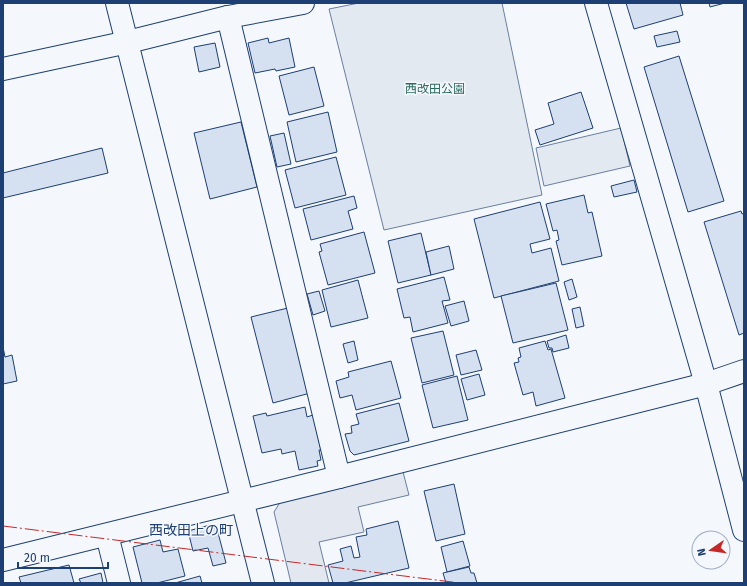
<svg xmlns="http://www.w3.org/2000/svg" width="747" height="586" font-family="'Fira Sans','Noto Sans JP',sans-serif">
<rect width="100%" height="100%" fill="#f4f7fb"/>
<g fill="#e3e9f0" stroke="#687fa3">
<path d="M359,3H502L542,195L384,230L329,9Z"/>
<path d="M621,128L630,166L544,186L536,148Z"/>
</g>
<path fill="#e3e8f0" stroke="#687fa3" d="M403,472L409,495L358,507L364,532L319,542L329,583H291L274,512L281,501Z"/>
<g fill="#d5e0f0" stroke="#1d3f73">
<path d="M626,3H680L683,15L634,29Z"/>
<path d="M709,3H725L710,7Z"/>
<path d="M677,31L680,42L657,47L654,36Z"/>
<path d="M268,38L269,43L289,38L295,67L276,71L275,69L255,73L248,43Z"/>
<path d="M215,43L220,67L199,72L194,47Z"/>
<path d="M679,56L724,201L688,212L644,67Z"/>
<path d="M314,67L324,106L289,115L279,76Z"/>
<path d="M581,92L593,128L540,145L535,130L554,124L548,103Z"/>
<path d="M328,112L337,152L296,162L287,122Z"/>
<path d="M241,122L257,187L210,199L194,133Z"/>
<path d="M284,133L291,164L277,167L270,136Z"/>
<path d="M102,148L108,173L3,198V173Z"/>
<path d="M336,157L346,195L295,208L285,170Z"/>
<path d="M634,180L637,192L614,197L611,186Z"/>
<path d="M584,195L588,213L592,212L602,256L562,265L556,241L559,240L557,230L553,231L546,204Z"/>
<path d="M354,196L357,208L348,211L353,229L311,240L303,209Z"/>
<path d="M540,202L550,239L530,244L532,253L551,248L559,281L494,298L474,219Z"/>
<path d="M741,211L742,214L744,213V333L739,335L704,222Z"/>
<path d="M364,232L375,273L328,285L319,252L322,251L320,244Z"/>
<path d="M421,233L431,275L398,283L388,241Z"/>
<path d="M449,246L454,269L431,275L426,252Z"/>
<path d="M444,277L450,300L442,301L448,323L413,332L410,317L404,318L397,289Z"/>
<path d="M572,279L577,297L569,300L564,282Z"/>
<path d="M358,280L368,318L331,327L322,290Z"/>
<path d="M556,283L568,330L513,343L501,296Z"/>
<path d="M319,291L325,311L313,315L307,294Z"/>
<path d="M464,301L469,321L451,326L445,306Z"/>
<path d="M292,307L314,392L273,403L251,317Z"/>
<path d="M580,307L584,326L576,328L572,309Z"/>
<path d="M443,331L454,375L422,383L411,338Z"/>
<path d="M566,335L569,348L553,352L552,348H549L547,341Z"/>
<path d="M354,341L358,360L348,363L343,344Z"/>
<path d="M545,341L548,350L551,349L565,398L536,406L533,392L523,395L514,363L519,362L518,358L521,357L519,348Z"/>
<path d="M3,347L5,357L12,355L17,381L3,384Z"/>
<path d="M476,350L482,370L461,375L456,355Z"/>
<path d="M391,361L401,398L356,410L352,395L340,398L336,381L349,377L348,372Z"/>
<path d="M479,374L485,395L467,400L461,379Z"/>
<path d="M457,376L468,420L433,428L422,385Z"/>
<path d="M399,403L409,441L354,455L350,451L345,434L352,433L351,426L359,424L356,414Z"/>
<path d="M305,407L307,417L313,415L321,450H319L321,460L317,461L318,466L299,470L295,451L282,454L281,449L262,453L253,416L266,413L267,416Z"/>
<path d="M454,484L465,534L436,541L424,491Z"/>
<path d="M398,521L409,568L345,583H333L328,565L343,561L340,549L351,546L354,558L360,557L356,537L367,535L366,529Z"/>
<path d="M210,525L217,529L226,563L213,566L208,548L193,551L188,531Z"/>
<path d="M160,540L163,552L178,549L185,576L157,583H142L133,547Z"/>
<path d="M463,541L470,566L447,572L441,547Z"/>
<path d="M69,565L74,583H21L19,577Z"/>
<path d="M469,567L471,573H474L477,583H446L443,573Z"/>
<path d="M101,573L103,583H81L79,579Z"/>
<path d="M200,576L202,583H175Z"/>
</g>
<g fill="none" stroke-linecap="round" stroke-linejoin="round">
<g stroke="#1d3f73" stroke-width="24">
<g id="minor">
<path d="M117,3L263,583"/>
<path d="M596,3L706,384L744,530"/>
<path d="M228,17L339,477"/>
<path d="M3,69L128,42L228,17L303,3"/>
<path d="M107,535L119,583"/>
<path d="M3,560L339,477L706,384L744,371"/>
</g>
</g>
<use href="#minor" stroke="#f4f7fb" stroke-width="22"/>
<path stroke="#c62828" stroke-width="1" stroke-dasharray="14 3 2 3" stroke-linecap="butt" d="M3,526L460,583"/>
</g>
<g text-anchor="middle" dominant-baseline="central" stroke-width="3" stroke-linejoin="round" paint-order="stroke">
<g font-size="12" fill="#2c6c60" stroke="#f4f7fb">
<text x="435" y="89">西改田公園</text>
</g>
<g font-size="14" fill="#1d3f73" stroke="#f4f7fb">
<text x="191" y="530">西改田上の町</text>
</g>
</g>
<rect width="747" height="586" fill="none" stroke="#1d3f73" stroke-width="8"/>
<g transform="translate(711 550) rotate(257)"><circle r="19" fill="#f4f7fb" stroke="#9eadc5"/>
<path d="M0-3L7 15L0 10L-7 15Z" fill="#c62828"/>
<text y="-6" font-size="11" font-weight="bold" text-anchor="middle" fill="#1d3f73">N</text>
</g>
<path d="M18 562v6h90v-6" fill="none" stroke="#1d3f73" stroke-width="2"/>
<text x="24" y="562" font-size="12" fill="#1d3f73" stroke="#f4f7fb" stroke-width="3" paint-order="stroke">20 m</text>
</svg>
